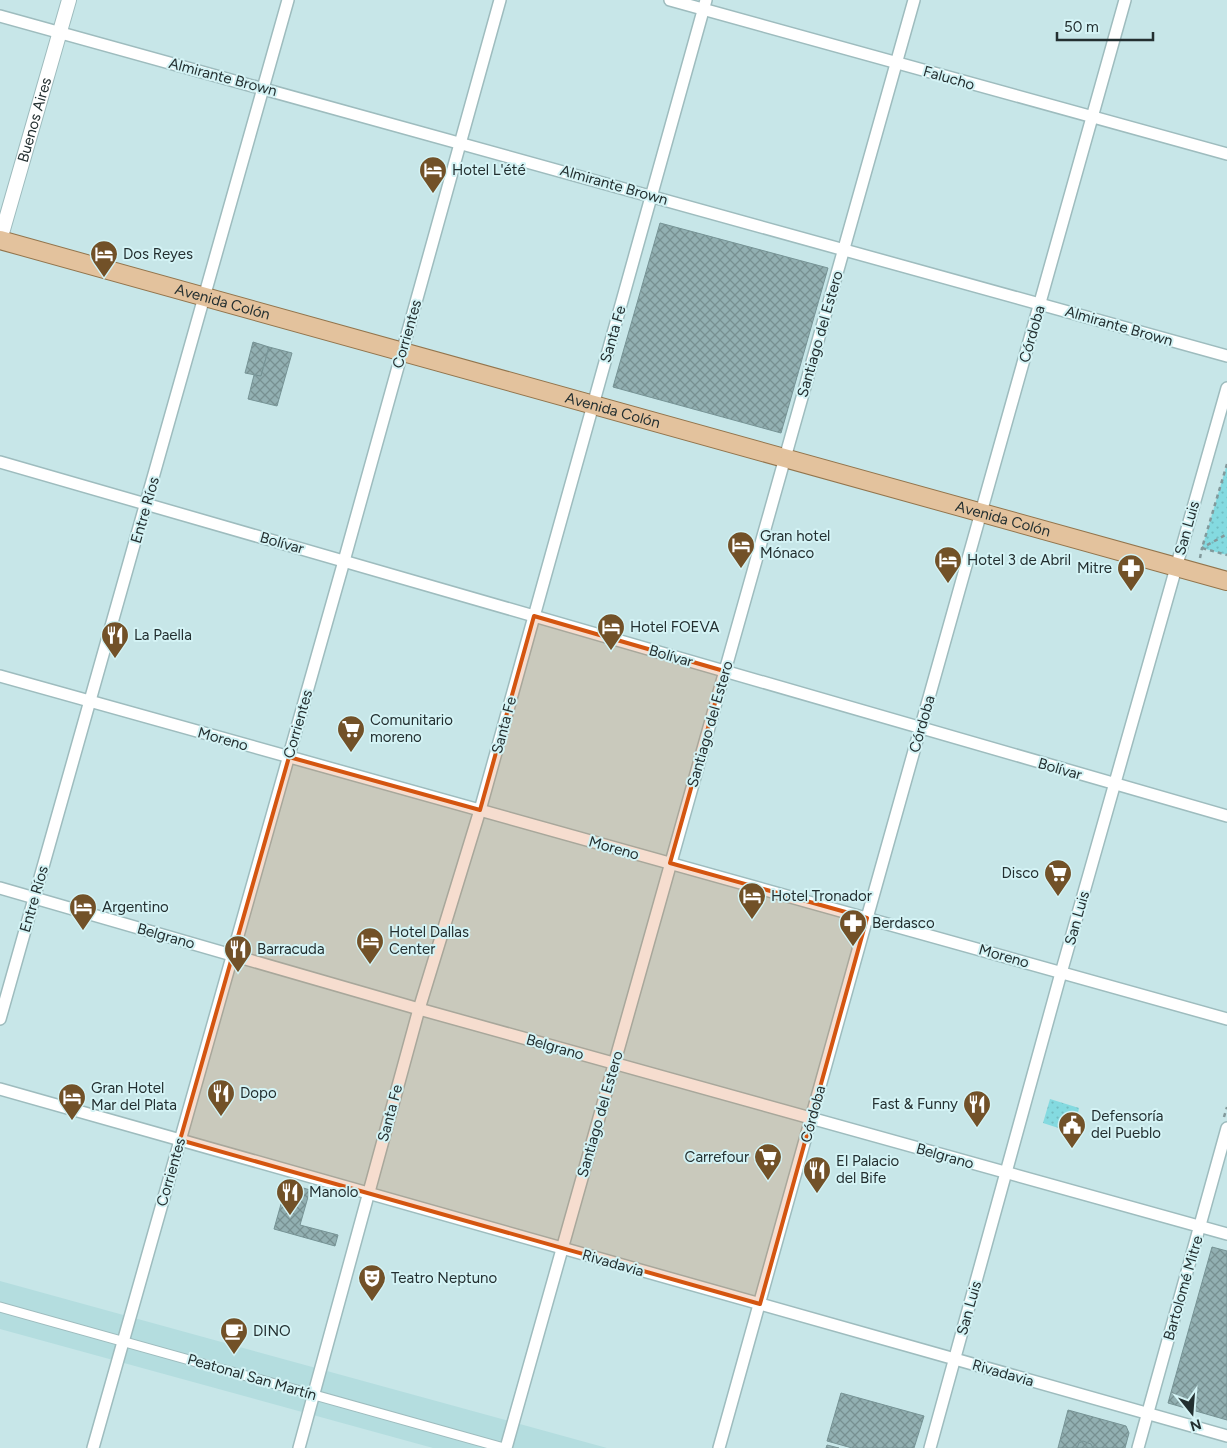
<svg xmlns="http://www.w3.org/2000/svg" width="1227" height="1448" font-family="Figtree,sans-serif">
<defs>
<pattern id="green-dots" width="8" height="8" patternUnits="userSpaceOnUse" patternTransform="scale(1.25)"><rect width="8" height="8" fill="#84dae0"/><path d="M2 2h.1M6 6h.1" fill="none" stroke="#72bbc0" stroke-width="1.8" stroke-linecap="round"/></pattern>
<pattern id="building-cross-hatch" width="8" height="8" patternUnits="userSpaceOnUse" patternTransform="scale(1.25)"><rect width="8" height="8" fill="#92b0b2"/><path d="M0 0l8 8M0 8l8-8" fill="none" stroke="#779091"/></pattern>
</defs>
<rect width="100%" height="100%" fill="#c7e6e8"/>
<path fill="#b4dddf" d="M0,1281L607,1448H433L0,1329Z"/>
<g fill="url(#green-dots)">
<path d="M1227,464V555L1202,548Z"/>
<path d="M1050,1099L1079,1108L1074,1133L1043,1123Z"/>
</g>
<g fill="url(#building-cross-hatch)" stroke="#769395">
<path d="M660,223L828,268L781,433L613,387Z"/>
<path d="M253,342L269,347L261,376L245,373Z"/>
<path d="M269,347L292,353L277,406L248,399L254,375L261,376Z"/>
<path d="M300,1187L310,1190L300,1225L338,1235L335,1246L274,1229L281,1204L294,1208Z"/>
<path d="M1212,1247L1227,1251V1420L1168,1403Z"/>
<path d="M841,1393L924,1416L914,1448H852L827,1441Z"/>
<path d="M1068,1410L1126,1426L1129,1433L1125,1448H1058Z"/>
<path d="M1083,1441L1091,1444L1093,1448H1077L1079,1443Z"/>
<path d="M827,1445L839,1448H826Z"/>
</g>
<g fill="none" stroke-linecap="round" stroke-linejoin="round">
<g stroke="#9ebcbe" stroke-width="11">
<path id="pedestrian" d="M0,1307L504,1448"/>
</g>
<g stroke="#9ebcbe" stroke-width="14">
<g id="minor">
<path d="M670,0L1227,154"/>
<path d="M0,16L1227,356"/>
<path d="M0,462L1227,816"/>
<path d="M0,676L1227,1019"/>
<path d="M0,888L419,1009L1227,1234"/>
<path d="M0,1019L288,0"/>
<path d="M0,1089L1227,1436"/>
<path d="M93,1448L344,561L500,0"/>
<path d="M299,1448L419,1009L480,810L706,0"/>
<path d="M506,1448L914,0"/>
<path d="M719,1448L867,918L1125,0"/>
<path d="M930,1448L1061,973L1227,388"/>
<path d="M1138,1448L1227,1128"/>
</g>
</g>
<g stroke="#9ebcbe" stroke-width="16">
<g id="tertiary">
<path id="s1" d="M0,240L69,0"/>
</g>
</g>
<g stroke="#93754d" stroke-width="20">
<g id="primary">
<path id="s2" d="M0,240L1227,581"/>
</g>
</g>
<g stroke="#82999b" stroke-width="2.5" stroke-dasharray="4 4" stroke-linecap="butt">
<path d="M1227,464L1202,548L1227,555"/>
<path d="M1200,558L1202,548L1227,534"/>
<path d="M1224,1117L1227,1107"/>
</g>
<use href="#pedestrian" stroke="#fff" stroke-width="9"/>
<use href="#minor" stroke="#fff" stroke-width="11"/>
<use href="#tertiary" stroke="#fff" stroke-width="14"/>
<use href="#primary" stroke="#e3c29d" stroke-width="18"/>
</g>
<path fill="#d45510" fill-opacity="0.2" stroke="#d45510" stroke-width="4" stroke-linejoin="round" d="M534,616L724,671L670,863L867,918L760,1304L180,1140L289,757L480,810Z"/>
<defs>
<g id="hotel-pin" transform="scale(1.4375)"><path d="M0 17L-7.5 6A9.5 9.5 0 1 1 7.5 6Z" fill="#725128" stroke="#d4f3f5"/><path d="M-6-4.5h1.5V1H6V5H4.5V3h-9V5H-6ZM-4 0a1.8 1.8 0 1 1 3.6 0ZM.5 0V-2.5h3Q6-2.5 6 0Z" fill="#fff"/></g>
<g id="pharmacy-pin" transform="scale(1.4375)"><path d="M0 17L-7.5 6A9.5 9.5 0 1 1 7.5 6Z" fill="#725128" stroke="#d4f3f5"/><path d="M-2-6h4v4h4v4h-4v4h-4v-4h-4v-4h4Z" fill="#fff"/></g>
<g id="restaurant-pin" transform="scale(1.4375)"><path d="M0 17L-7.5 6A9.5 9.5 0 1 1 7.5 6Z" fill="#725128" stroke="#d4f3f5"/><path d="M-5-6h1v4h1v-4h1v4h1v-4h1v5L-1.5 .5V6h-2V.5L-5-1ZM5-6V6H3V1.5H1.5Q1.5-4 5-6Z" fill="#fff"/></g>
<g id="supermarket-pin" transform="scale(1.4375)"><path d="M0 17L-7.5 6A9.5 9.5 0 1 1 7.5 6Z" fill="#725128" stroke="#d4f3f5"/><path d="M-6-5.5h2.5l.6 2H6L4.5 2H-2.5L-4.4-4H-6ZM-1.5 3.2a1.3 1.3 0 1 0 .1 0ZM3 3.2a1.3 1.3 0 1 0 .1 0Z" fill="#fff"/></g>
<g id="civic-pin" transform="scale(1.4375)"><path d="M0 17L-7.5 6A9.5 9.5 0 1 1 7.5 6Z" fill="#725128" stroke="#d4f3f5"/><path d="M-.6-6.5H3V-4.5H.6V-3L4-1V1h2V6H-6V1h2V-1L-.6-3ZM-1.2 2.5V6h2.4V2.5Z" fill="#fff"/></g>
<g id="theatre-pin" transform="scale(1.4375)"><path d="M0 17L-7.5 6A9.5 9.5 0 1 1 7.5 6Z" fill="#725128" stroke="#d4f3f5"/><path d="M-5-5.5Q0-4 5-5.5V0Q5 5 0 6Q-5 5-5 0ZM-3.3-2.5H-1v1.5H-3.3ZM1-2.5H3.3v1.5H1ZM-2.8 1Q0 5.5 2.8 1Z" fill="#fff"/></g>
<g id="cafe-pin" transform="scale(1.4375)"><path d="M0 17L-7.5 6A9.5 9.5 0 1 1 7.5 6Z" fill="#725128" stroke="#d4f3f5"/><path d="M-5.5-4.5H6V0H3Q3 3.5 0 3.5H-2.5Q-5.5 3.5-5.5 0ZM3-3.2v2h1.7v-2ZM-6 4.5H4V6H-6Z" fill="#fff"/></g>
</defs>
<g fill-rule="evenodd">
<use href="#hotel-pin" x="433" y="170"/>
<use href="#hotel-pin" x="104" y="254"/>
<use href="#hotel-pin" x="741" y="545"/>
<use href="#hotel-pin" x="948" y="560"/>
<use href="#pharmacy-pin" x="1131" y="568"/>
<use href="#hotel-pin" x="611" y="627"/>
<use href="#restaurant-pin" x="115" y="635"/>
<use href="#supermarket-pin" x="351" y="729"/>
<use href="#supermarket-pin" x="1058" y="873"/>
<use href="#hotel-pin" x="752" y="896"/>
<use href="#hotel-pin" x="83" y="907"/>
<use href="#pharmacy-pin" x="853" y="923"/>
<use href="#hotel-pin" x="370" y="941"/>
<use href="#restaurant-pin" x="238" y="949"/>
<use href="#restaurant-pin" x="221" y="1093"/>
<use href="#hotel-pin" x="72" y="1097"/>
<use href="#restaurant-pin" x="977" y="1104"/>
<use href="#civic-pin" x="1072" y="1125"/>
<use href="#supermarket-pin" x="768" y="1157"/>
<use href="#restaurant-pin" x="817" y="1170"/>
<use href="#restaurant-pin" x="290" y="1192"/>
<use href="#theatre-pin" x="372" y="1278"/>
<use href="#cafe-pin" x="234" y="1331"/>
</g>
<g text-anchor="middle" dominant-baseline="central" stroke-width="4" stroke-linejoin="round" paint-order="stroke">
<g font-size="15" fill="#232f30" stroke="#d4f3f5">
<text transform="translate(223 77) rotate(15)">Almirante Brown</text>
<text transform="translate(949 78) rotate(16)">Falucho</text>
<text stroke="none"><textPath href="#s1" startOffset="125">Buenos Aires</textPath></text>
<text transform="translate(614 185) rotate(16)">Almirante Brown</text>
<text stroke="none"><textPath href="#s2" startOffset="231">Avenida Colón</textPath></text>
<text transform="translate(1119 326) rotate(16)">Almirante Brown</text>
<text transform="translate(407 334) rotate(-74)">Corrientes</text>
<text transform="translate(613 334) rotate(-74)">Santa Fe</text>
<text transform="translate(820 334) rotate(-74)">Santiago del Estero</text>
<text transform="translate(1032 334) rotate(-74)">Córdoba</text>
<text stroke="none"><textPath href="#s2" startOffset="636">Avenida Colón</textPath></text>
<text transform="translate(145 510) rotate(-74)">Entre Ríos</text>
<text stroke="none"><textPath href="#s2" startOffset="1041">Avenida Colón</textPath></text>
<text transform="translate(1187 528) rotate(-74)">San Luis</text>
<text transform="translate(282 543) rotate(16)">Bolívar</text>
<text transform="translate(671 656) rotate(16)">Bolívar</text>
<text transform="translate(298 724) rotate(-74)">Corrientes</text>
<text transform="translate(710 724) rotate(-74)">Santiago del Estero</text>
<text transform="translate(922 724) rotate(-74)">Córdoba</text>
<text transform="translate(504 725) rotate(-75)">Santa Fe</text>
<text transform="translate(223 739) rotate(16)">Moreno</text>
<text transform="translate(1060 769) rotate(16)">Bolívar</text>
<text transform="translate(614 848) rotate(16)">Moreno</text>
<text transform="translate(34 899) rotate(-74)">Entre Ríos</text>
<text transform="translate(1077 918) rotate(-74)">San Luis</text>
<text transform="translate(166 936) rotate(16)">Belgrano</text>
<text transform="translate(1004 956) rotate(16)">Moreno</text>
<text transform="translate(555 1047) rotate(16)">Belgrano</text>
<text transform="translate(390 1113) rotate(-75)">Santa Fe</text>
<text transform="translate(600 1114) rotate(-74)">Santiago del Estero</text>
<text transform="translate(813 1114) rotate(-75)">Córdoba</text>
<text transform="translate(945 1156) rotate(16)">Belgrano</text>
<text transform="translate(171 1172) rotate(-74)">Corrientes</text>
<text transform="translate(613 1263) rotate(16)">Rivadavia</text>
<text transform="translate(1183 1288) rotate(-74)">Bartolomé Mitre</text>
<text transform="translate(969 1308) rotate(-74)">San Luis</text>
<text transform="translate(1003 1373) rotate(16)">Rivadavia</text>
<text transform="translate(252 1377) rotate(16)">Peatonal San Martín</text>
</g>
<g font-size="15" fill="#232f30" stroke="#d4f3f5" text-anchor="start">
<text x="452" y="170">Hotel L'été</text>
<text x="123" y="254">Dos Reyes</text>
<text x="760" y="536">Gran hotel<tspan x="760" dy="17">Mónaco</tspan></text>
<text x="967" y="560">Hotel 3 de Abril</text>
<text x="1112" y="568" text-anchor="end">Mitre</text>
<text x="630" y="627">Hotel FOEVA</text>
<text x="134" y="635">La Paella</text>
<text x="370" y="720">Comunitario<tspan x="370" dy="17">moreno</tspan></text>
<text x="1039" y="873" text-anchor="end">Disco</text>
<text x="771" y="896">Hotel Tronador</text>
<text x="102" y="907">Argentino</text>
<text x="872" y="923">Berdasco</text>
<text x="389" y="932">Hotel Dallas<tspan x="389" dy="17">Center</tspan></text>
<text x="257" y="949">Barracuda</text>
<text x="91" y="1088">Gran Hotel<tspan x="91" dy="17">Mar del Plata</tspan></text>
<text x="240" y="1093">Dopo</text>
<text x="958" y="1104" text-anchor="end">Fast &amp; Funny</text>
<text x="1091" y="1116">Defensoría<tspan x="1091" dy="17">del Pueblo</tspan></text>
<text x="749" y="1157" text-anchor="end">Carrefour</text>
<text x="836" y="1161">El Palacio<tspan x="836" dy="17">del Bife</tspan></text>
<text x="309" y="1192">Manolo</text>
<text x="391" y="1278">Teatro Neptuno</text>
<text x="253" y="1331">DINO</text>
</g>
</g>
<g transform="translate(1192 1413) rotate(163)" stroke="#d4f3f5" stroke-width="4" paint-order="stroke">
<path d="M0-4L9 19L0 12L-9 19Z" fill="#232f30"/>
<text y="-8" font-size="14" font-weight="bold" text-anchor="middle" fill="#232f30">N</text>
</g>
<path d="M1057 32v8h96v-8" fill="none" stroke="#232f30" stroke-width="2.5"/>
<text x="1064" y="32" font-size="15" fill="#232f30" stroke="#d4f3f5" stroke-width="4" paint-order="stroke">50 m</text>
</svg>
